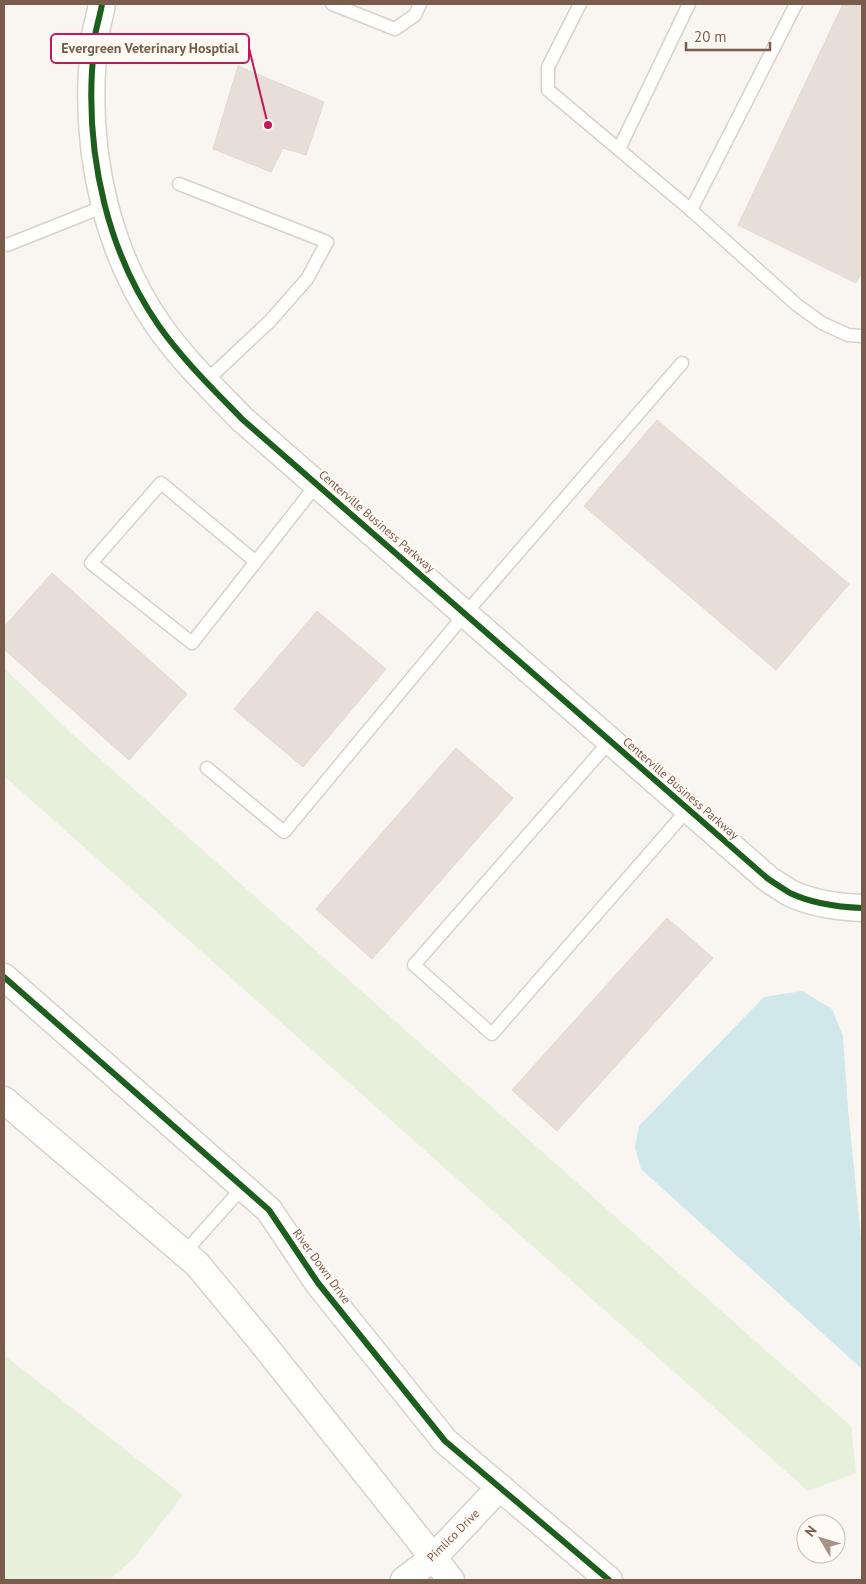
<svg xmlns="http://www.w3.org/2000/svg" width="866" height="1584" font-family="'PT Sans',sans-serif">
<rect width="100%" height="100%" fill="#f9f5f0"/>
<g fill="#e7f0db">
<path d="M4,668L72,734L851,1426L856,1473L808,1491L4,776Z"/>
<path d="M4,1355L183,1495L133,1559L109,1580H4Z"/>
</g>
<path fill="#d0e8ea" d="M802,991L832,1009L843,1036L848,1109L862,1248V1369L641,1169L635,1147L639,1126L764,997Z"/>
<g fill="#e6ded7" stroke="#e2d8d2">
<path d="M843,4H862V272L856,283L738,225Z"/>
<path d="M238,66L324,102L306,155L283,148L271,172L213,149Z"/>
<path d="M657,420L849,584L776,670L584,506Z"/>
<path d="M52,573L187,694L129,760L4,649V627Z"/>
<path d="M317,611L386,669L303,767L234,709Z"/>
<path d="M456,748L513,798L372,959L316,909Z"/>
<path d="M667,918L713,958L557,1131L512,1090Z"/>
</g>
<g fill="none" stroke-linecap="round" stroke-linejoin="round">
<g stroke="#d7d1cb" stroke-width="15">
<g id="service">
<path d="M332,4L395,29L415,15L420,4"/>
<path d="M580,4L548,67V90L691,210L797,305L822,323L848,335L862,336"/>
<path d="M619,149L689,4"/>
<path d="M179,184L327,242L307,279L270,321L205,382"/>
<path d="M691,210L796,4"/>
<path d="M4,244L7,245L105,206"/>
<path d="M256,562L161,483L91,563L192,643L317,484"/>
<path d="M610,741L414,965L492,1034L688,809"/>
<path d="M207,768L284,832L465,614L682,363"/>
<path d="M184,1253L243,1187"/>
</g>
</g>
<g stroke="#d7d1cb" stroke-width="29">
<g id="minor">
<path d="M102,4C100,16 96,28 94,41C93,51 93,61 92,71C87,159 108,253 159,326C183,360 213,389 242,419L767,878C774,883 782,888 790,893C813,904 837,907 862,908"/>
<path d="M4,977L269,1210L318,1283L445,1441L609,1580"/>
<path d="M4,1100L197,1264L260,1340L451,1580"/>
<path d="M404,1580L433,1558L500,1487"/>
</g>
</g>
<use href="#service" stroke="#fefefd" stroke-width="12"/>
<use href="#minor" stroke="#fefefd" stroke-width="26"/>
<g stroke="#fffaf3" stroke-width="9">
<g id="cycleway">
<path d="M102,4C100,16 96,28 94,41C93,51 93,61 92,71C87,159 108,253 159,326C183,360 213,389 242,419L767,878C774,883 782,888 790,893C813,904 837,907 862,908"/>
<path d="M4,977L269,1210L318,1283L445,1441L609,1580"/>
</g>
</g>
<use href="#cycleway" stroke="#1b5e20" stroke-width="6"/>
</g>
<g text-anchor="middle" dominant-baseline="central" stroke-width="4" stroke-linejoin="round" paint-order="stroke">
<g font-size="12" fill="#7a5c4d" stroke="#fffaf3">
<text transform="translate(377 521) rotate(41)">Centerville Business Parkway</text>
<text transform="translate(681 788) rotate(41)">Centerville Business Parkway</text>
<text transform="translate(322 1266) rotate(54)">River Down Drive</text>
<text transform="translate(453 1535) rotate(-45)">Pimlico Drive</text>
</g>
</g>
<path fill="none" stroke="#c2185b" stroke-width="2" d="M268 125L249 48"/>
<circle fill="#c2185b" stroke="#fffaf3" stroke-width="2" cx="268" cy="125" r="5"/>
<rect fill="#fffaf3" stroke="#c2185b" stroke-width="2" x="51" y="34" width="198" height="29" rx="5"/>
<g font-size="14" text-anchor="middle" font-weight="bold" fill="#7a5c4d">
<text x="150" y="53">Evergreen Veterinary Hosptial</text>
</g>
<rect width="866" height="1584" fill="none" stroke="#7a5c4d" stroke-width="10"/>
<g transform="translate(821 1539) rotate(308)"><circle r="24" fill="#fffaf3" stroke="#cabbb1"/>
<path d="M0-4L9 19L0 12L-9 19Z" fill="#a69286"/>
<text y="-8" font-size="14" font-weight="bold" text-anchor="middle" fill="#7a5c4d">N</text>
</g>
<path d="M686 42v8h84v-8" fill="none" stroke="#7a5c4d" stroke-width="2.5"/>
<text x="694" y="42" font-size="15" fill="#7a5c4d" stroke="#fffaf3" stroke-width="4" paint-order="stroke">20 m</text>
</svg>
